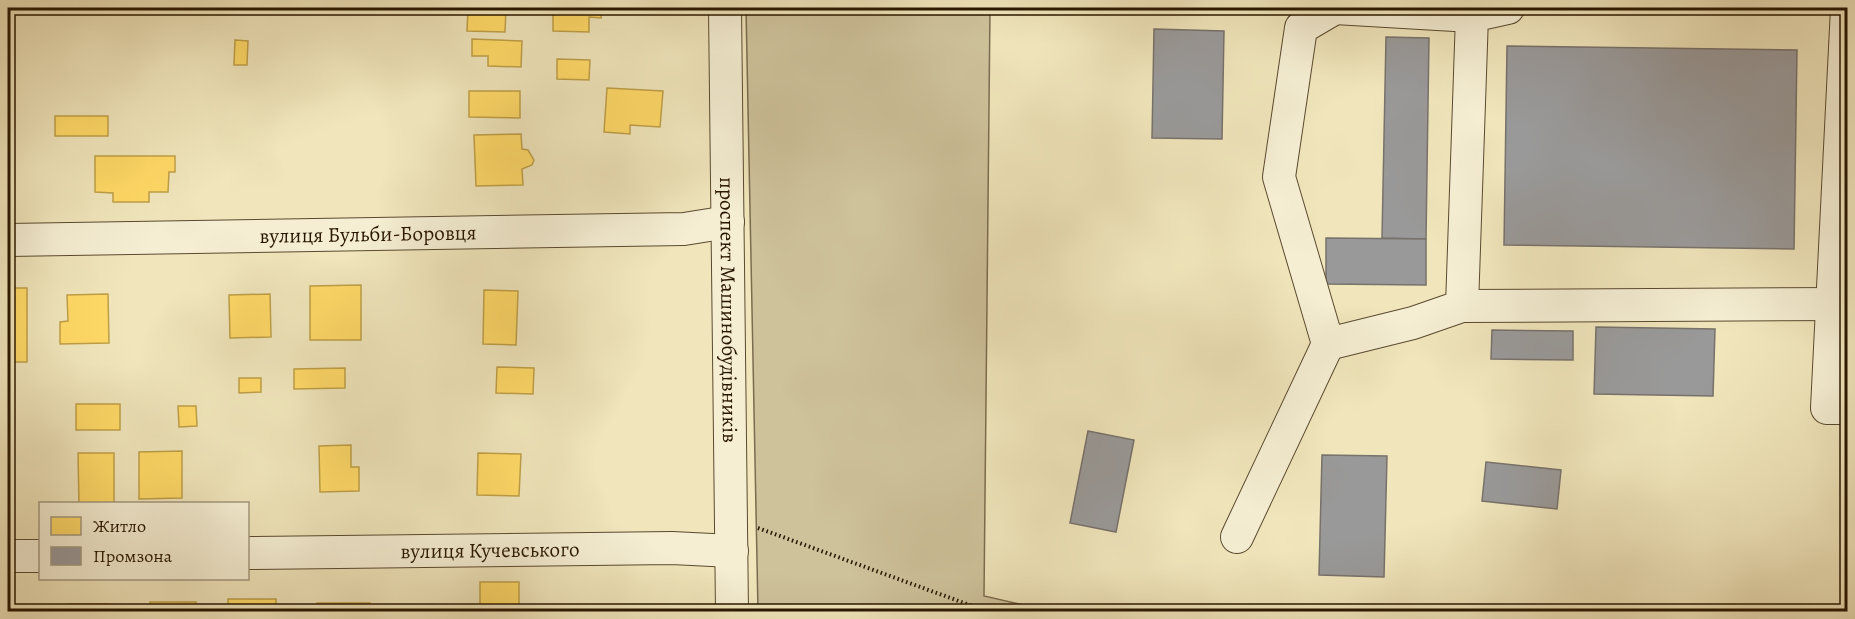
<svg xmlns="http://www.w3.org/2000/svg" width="1855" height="619" font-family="Alegreya,serif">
<rect width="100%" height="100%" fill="#f0e5bb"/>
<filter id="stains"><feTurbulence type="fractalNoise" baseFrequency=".00333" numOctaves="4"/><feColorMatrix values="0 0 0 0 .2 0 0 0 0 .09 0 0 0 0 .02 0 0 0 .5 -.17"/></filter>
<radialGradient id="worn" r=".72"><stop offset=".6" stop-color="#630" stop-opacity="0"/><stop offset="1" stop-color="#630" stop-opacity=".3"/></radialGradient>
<path fill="#cec29b" stroke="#7b6c4e" stroke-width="1.5" d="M746,8H990L984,596L1050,611H758Z"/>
<g fill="#ffd966" stroke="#be9f47" stroke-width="1.5">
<path d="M66,8H103V10L66,9Z"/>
<path d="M468,8H506L505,32L467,31Z"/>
<path d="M553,8H602L601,18L589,17V32L553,31Z"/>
<path d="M472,39L522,41L521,67L488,66V56H472Z"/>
<path d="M235,40L248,41L247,65H234Z"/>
<path d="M557,59L590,60L589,80L557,79Z"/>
<path d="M607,88L663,91L660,127L630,125V134L604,132Z"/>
<path d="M469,91H520V118L469,117Z"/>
<rect x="55" y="116" width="53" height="20"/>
<path d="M521,134L522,149L528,150L534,160L532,165L522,169L523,185L476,186L474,135Z"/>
<path d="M95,156H175V172H169L168,192H149V202H113V193L95,192Z"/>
<path d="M361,285V340H310V286Z"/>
<rect x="8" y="288" width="19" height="74"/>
<path d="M484,290L518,291L516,345L483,344Z"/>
<path d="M108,294L109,343L60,344V322L68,321L67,295Z"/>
<path d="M270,294L271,337L230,338L229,295Z"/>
<path d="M497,367L534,368L533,394L496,393Z"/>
<path d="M345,368V388L294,389V369Z"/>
<path d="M239,378H261V392L239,393Z"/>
<rect x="76" y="404" width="44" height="26"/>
<path d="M178,406H196L197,426L179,427Z"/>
<path d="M351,445V467H359V491L320,492L319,446Z"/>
<path d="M182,451V498L139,499V452Z"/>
<path d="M78,453H114V504H79Z"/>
<path d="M478,453L521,454L519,496L477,495Z"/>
<rect x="480" y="582" width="39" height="30"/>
<rect x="228" y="599" width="48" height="13"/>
<rect x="150" y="602" width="46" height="10"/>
<rect x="317" y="603" width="53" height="9"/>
<rect x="69" y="604" width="38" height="8"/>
<rect x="8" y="607" width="18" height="5"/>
</g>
<g fill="#999" stroke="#77726b" stroke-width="1.5">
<path d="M1154,29L1224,31L1222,139L1152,138Z"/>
<path d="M1386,37L1429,38L1426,239L1382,238Z"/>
<path d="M1507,46L1797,50L1794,249L1504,245Z"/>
<path d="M1326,238L1426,239V285L1326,284Z"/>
<path d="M1596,327L1715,329L1713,396L1594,394Z"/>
<path d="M1492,330L1573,331V360L1491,359Z"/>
<path d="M1088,431L1134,440L1116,532L1070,523Z"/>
<path d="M1322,455L1387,456L1384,577L1319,575Z"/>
<path d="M1486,462L1561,470L1557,509L1482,501Z"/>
</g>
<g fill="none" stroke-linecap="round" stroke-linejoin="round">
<g stroke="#5a4a2f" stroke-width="34">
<g id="minor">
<path id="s1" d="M725,8L732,612"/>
<path d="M1335,8L1472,16"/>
<path d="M1847,8L1827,408H1848"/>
<path id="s2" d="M8,240L684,229L728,222"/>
<path d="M1462,306L1472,16L1508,8"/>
<path d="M1328,344L1413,323L1462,306L1848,304"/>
<path d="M1237,537L1328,344L1279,177L1301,28L1335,8"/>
<path id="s3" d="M248,553L672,548L732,551"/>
<path d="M8,556H40"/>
</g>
</g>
<path stroke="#281700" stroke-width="4" stroke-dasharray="1.5 3" stroke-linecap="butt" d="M758,528L989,612"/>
<use href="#minor" stroke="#f5eed3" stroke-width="32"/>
</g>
<g text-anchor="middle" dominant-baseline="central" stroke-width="6" stroke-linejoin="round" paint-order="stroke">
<g font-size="21" fill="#281700" stroke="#f5eed3">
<text stroke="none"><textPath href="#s2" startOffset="360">вулиця Бульби-Боровця</textPath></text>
<text stroke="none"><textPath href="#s1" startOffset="302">проспект Машинобудівників</textPath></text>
<text stroke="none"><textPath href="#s3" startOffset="242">вулиця Кучевського</textPath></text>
</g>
</g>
<rect width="1855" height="619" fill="none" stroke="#f0e5bb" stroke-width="30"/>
<rect x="9" y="9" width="1837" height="601" fill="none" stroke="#281700" stroke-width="3"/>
<rect x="15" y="15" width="1825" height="589" fill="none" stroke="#281700" stroke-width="1.5"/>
<rect x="39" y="502" width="210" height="78" fill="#f5eed3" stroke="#a3987f" stroke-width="1.5"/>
<rect x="51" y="517" width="30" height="18" fill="#ffd966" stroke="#a3987f" stroke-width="1.5"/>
<text x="93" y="532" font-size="18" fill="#281700">Житло</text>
<rect x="51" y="547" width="30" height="18" fill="#999999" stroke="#a3987f" stroke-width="1.5"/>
<text x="93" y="562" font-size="18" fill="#281700">Промзона</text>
<rect width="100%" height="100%" filter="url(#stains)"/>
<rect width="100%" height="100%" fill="url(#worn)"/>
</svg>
